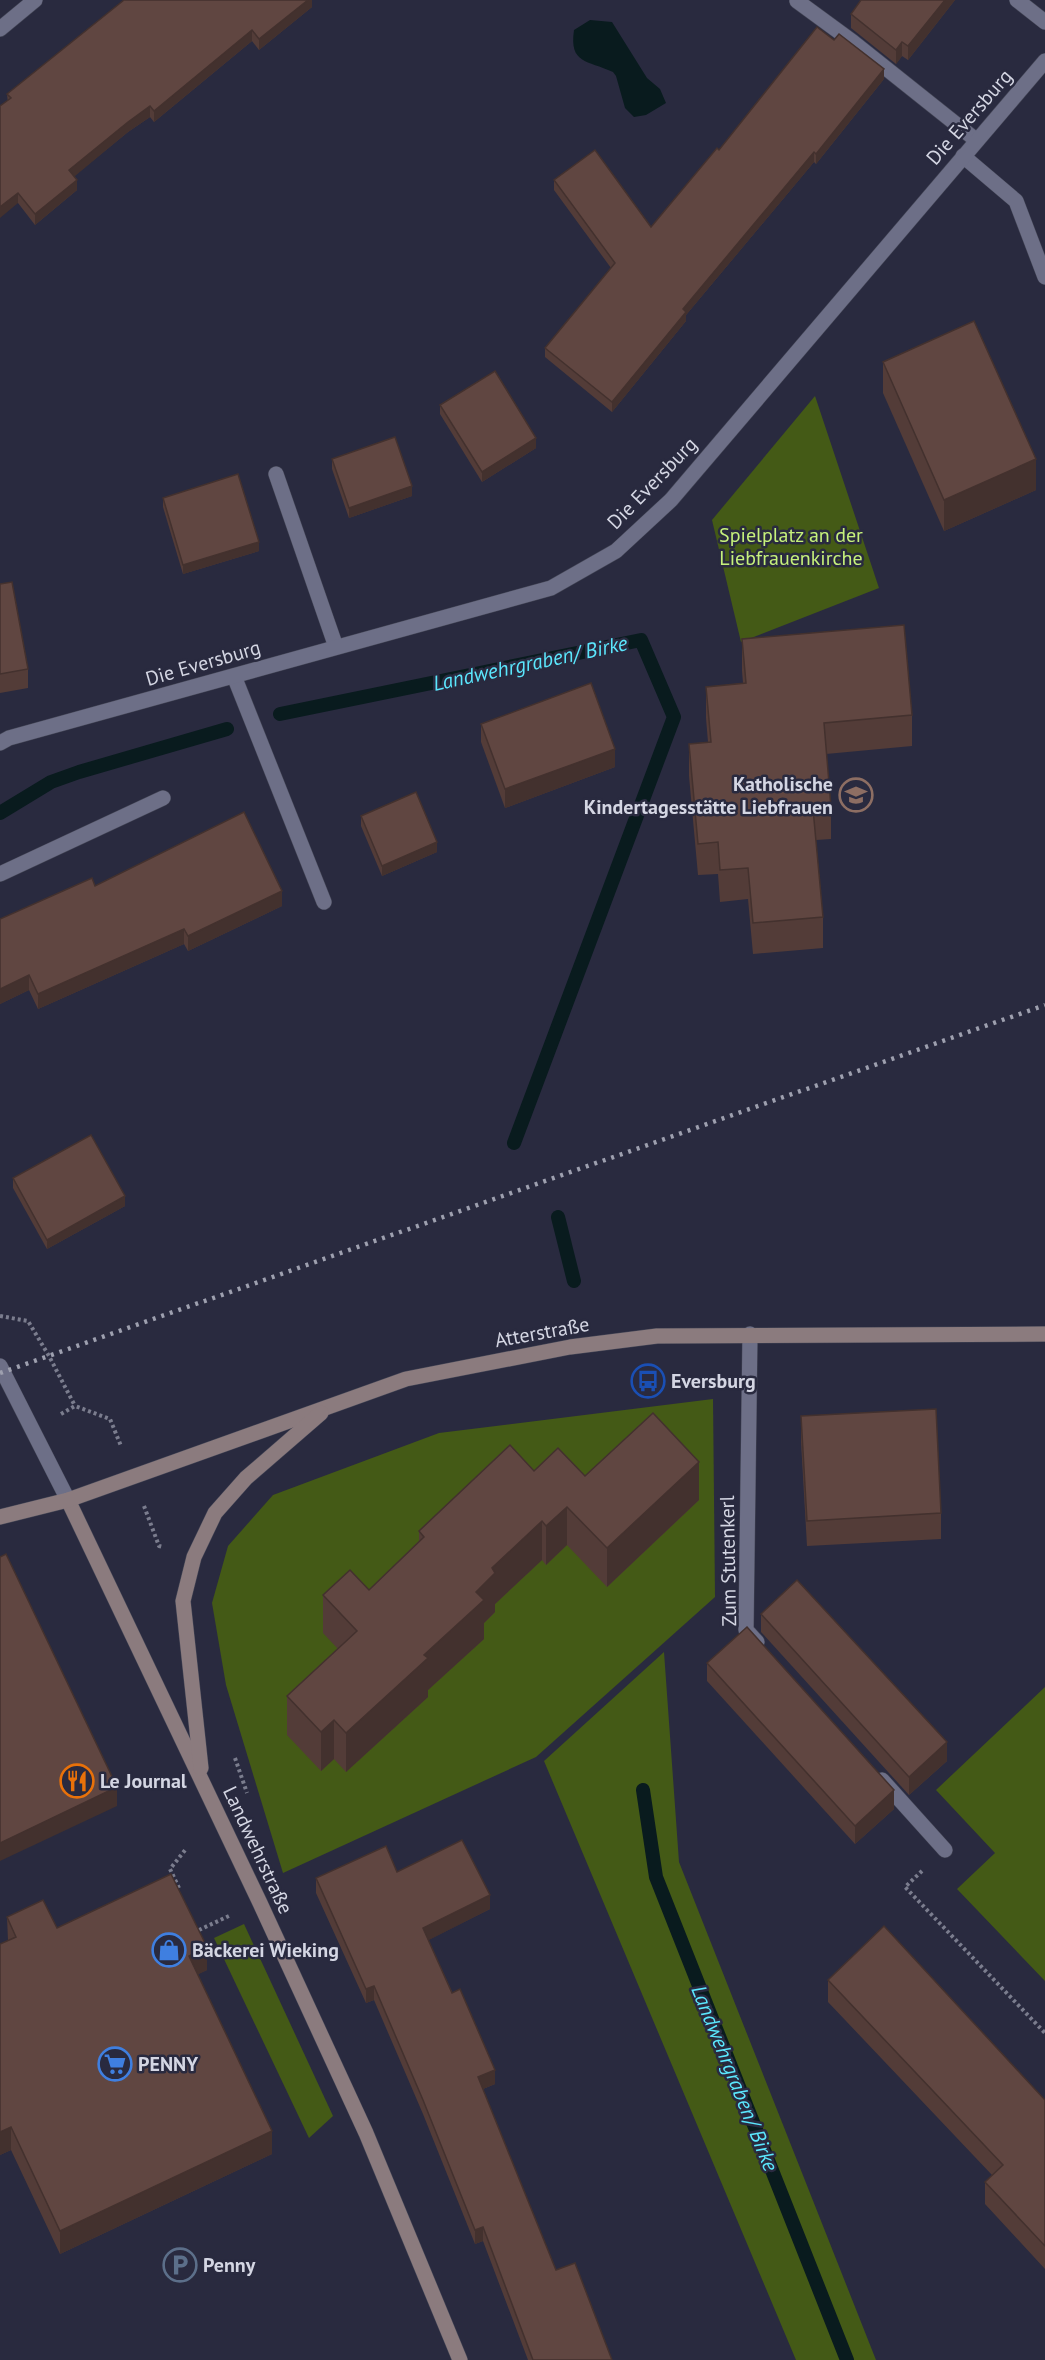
<svg xmlns="http://www.w3.org/2000/svg" width="1045" height="2360" font-family="'PT Sans',sans-serif">
<rect width="100%" height="100%" fill="#292a3f"/>
<g fill="#445a16">
<path d="M815,396L879,588L741,642L712,520Z"/>
<path d="M713,1399L715,1597L536,1757L283,1873L226,1685L212,1603L228,1546L273,1495L439,1433Z"/>
<path d="M664,1652L679,1862L876,2360H796L544,1761Z"/>
<path d="M1045,1687V1981L957,1889L995,1853L936,1790Z"/>
<path d="M244,1924L333,2116L309,2138L214,1938Z"/>
</g>
<path fill="#091b1e" d="M590,20L612,22L647,78L660,89L666,103L646,115L634,117L625,108L616,76L613,72C587,60 569,64 574,30Z"/>
<g fill="none" stroke-linecap="round" stroke-linejoin="round">
<g stroke="#091b1e" stroke-width="14">
<path d="M280,714L641,640L674,717L514,1143"/>
<path d="M0,813L51,782L79,772L227,729"/>
<path d="M558,1217L574,1281"/>
<path d="M643,1790L656,1877L847,2360"/>
</g>
<g stroke="#444656" stroke-width="16">
<g id="lane">
<path d="M1017,0L1045,22"/>
<path d="M797,1L853,42L976,140"/>
<path d="M963,156L1016,201L1045,277"/>
<path d="M276,474L336,647"/>
<path d="M234,676L324,902"/>
<path d="M0,874L163,798"/>
<path d="M750,1334L746,1630L757,1642"/>
<path d="M882,1780L945,1850"/>
</g>
</g>
<g stroke="#444656" stroke-width="16">
<g id="street">
<path d="M0,29L35,0"/>
<path d="M0,743L9,738L551,588L616,551L671,500L1045,61"/>
<path d="M0,1366L68,1500"/>
</g>
</g>
<g stroke="#444656" stroke-width="16">
<g id="secondary">
<path d="M68,1500L260,1903L366,2133L460,2360"/>
<path d="M0,1517L68,1500L406,1379L570,1347L657,1336L1045,1334"/>
<path d="M201,1768L183,1601L194,1557L215,1513L246,1478L321,1413"/>
</g>
</g>
<g stroke="#7b7d8e" stroke-width="4" stroke-dasharray="3 3" stroke-linecap="butt">
<path d="M0,1316L28,1321L49,1356L75,1406"/>
<path d="M61,1414L75,1406L110,1419L121,1446"/>
<path d="M144,1506L159,1546L163,1547"/>
<path d="M235,1758L247,1793"/>
<path d="M922,1871L905,1887L1045,2033"/>
<path d="M179,1888L170,1869L186,1849"/>
<path d="M199,1930L231,1915"/>
</g>
<use href="#lane" stroke="#6d6f87" stroke-width="15"/>
<use href="#street" stroke="#6d6f87" stroke-width="15"/>
<use href="#secondary" stroke="#8b7b7e" stroke-width="15"/>
<path stroke="#9ea0af" stroke-width="4.5" stroke-dasharray="3 6" stroke-linecap="butt" d="M0,1373L1045,1005"/>
</g>
<g fill="#533c38">
<path d="M312,0V7L259,50L252,41L154,122L150,117L128,132L74,176L77,190L35,225L18,203L7,94Z"/>
<path d="M955,0L908,60L902,56L896,64L851,28V14Z"/>
<path d="M884,79L816,164L814,162L686,315V321L612,412L545,357V348L611,268L554,190V180L651,227L719,150Z"/>
<path d="M883,362L1036,490L944,531L883,393Z"/>
<path d="M440,405L536,448L482,482L440,414Z"/>
<path d="M332,459L412,496L349,518L332,469Z"/>
<path d="M163,498L259,551L183,574L163,507Z"/>
<path d="M0,584L28,669V688L0,693Z"/>
<path d="M742,639L912,715V746L826,754L831,807V839L816,840L823,917V948L753,954L748,899L720,902L718,874L698,875L689,776V744L708,742L706,718V687L743,683L742,671Z"/>
<path d="M481,724L615,767L505,808L481,742Z"/>
<path d="M361,816L437,852L382,876L361,826Z"/>
<path d="M95,886L282,906L188,951L184,944L38,1009L29,990L0,1004V919Z"/>
<path d="M13,1178L125,1206L47,1249L13,1188Z"/>
<path d="M801,1416L941,1513V1539L807,1546L801,1442Z"/>
<path d="M534,1471L585,1476L699,1500L607,1587L567,1545L546,1565L542,1560L495,1604V1612L484,1623V1639L428,1690V1697L346,1772L334,1759L321,1771L287,1735V1696L338,1649L323,1633V1595L369,1590L419,1541V1531Z"/>
<path d="M761,1614L947,1761L909,1795L761,1632Z"/>
<path d="M707,1663L894,1809L855,1844L707,1681Z"/>
<path d="M397,1872L490,1909L428,1940L495,2084L483,2089L556,2270L612,2360H528L483,2241L475,2244L423,2114L374,2000L366,2003L316,1893V1878Z"/>
<path d="M7,1917L57,1928L207,1970L198,1974L272,2154L60,2254L11,2150L0,2155V1944L8,1941Z"/>
<path d="M828,1980L1045,2100V2269L985,2204V2182L992,2175L828,2002Z"/>
</g>
<g fill="#43312e">
<path d="M308,0H312V7L259,50V39Z"/>
<path d="M945,0H955L908,60V46Z"/>
<path d="M252,30V41L154,122V111Z"/>
<path d="M902,42V56L896,64V50Z"/>
<path d="M884,69V79L816,164V154Z"/>
<path d="M150,106V117L128,132L69,181V170L128,122Z"/>
<path d="M814,152V162L686,315V321L612,412V402L683,309Z"/>
<path d="M77,180V190L35,225V214Z"/>
<path d="M18,193V203L0,218V207Z"/>
<path d="M536,438V448L482,482V472Z"/>
<path d="M1036,459V490L944,531V500Z"/>
<path d="M412,486V496L349,518V508Z"/>
<path d="M259,542V551L183,574V565Z"/>
<path d="M615,749V767L505,808V789Z"/>
<path d="M437,842V852L382,876V866Z"/>
<path d="M282,891V906L188,951V936Z"/>
<path d="M184,929V944L38,1009V994Z"/>
<path d="M29,975V990L0,1004V989Z"/>
<path d="M125,1196V1206L47,1249V1240Z"/>
<path d="M699,1462V1500L607,1587V1548Z"/>
<path d="M567,1507V1545L546,1565V1526Z"/>
<path d="M542,1521V1560L495,1604V1612L484,1623V1639L428,1690V1697L346,1772V1733L424,1655L476,1592L492,1568Z"/>
<path d="M334,1720V1759L321,1771V1732Z"/>
<path d="M947,1742V1761L909,1795V1777Z"/>
<path d="M117,1787V1806L0,1861V1843Z"/>
<path d="M894,1790V1809L855,1844V1826Z"/>
<path d="M490,1895V1909L423,1943V1928Z"/>
<path d="M207,1947V1970L189,1979V1956Z"/>
<path d="M374,1986V2000L366,2003V1989Z"/>
<path d="M495,2070V2084L478,2091V2077Z"/>
<path d="M11,2127V2150L0,2155V2132Z"/>
<path d="M272,2131V2154L60,2254V2231Z"/>
<path d="M483,2227V2241L475,2244V2230Z"/>
</g>
<g fill="#604641" stroke="#43312e" stroke-width="1.5">
<path d="M124,0H308L259,39L252,30L154,111L150,106L128,122L69,170L77,180L35,214L18,193L0,207V106L11,98L7,94Z"/>
<path d="M861,0H945L908,46L902,42L896,50L851,14Z"/>
<path d="M817,27L834,40L839,34L884,69L816,154L814,152L683,309L686,312L612,402L545,348L615,263L554,180L595,150L651,227L717,148L719,150Z"/>
<path d="M974,321L1036,459L944,500L883,362Z"/>
<path d="M495,371L536,438L482,472L440,405Z"/>
<path d="M395,437L412,486L349,508L332,459Z"/>
<path d="M238,474L259,542L183,565L163,498Z"/>
<path d="M12,582L28,669L0,674V584Z"/>
<path d="M904,625L912,715L824,723L831,807L813,809L823,917L753,923L748,868L720,870L718,842L698,844L689,744L711,742L706,687L746,683L742,639Z"/>
<path d="M591,683L615,749L505,789L481,724Z"/>
<path d="M416,792L437,842L382,866L361,816Z"/>
<path d="M244,812L282,891L188,936L184,929L38,994L29,975L0,989V919L92,878L95,886Z"/>
<path d="M91,1135L125,1196L47,1240L13,1178Z"/>
<path d="M936,1409L941,1513L807,1521L801,1416Z"/>
<path d="M653,1413L699,1462L607,1548L567,1507L546,1526L542,1521L492,1568L495,1573L476,1592L484,1600L424,1655L428,1658L346,1733L334,1720L321,1732L287,1696L357,1631L323,1595L350,1570L369,1590L424,1537L419,1531L510,1445L534,1471L558,1448L585,1476Z"/>
<path d="M6,1554L117,1787L0,1843V1557Z"/>
<path d="M797,1580L947,1742L909,1777L761,1614Z"/>
<path d="M747,1627L894,1790L855,1826L707,1663Z"/>
<path d="M462,1840L490,1895L423,1928L452,1993L460,1989L495,2070L478,2077L556,2270L575,2263L612,2360H533L483,2227L475,2230L423,2100L374,1986L366,1989L316,1878L386,1846L397,1872Z"/>
<path d="M171,1874L207,1947L189,1956L272,2131L60,2231L11,2127L0,2132V1944L16,1937L7,1917L43,1900L57,1928Z"/>
<path d="M884,1926L1045,2100V2246L985,2182L1003,2165L828,1980Z"/>
</g>
<defs>
<g id="school-ring" transform="scale(1.725)"><circle r="9.5" fill="#292a3f" stroke="#8d6e63" stroke-width="1.5"/><path d="M0-5L7-2L0 1L-7-2ZM-4 1L0 2.5L4 1V4Q0 6-4 4Z" fill="#8d6e63"/></g>
<g id="bus-ring" transform="scale(1.725)"><circle r="9.5" fill="#292a3f" stroke="#1a4fb4" stroke-width="1.5"/><path d="M-5-6H5V4H4V6H2V4H-2V6H-4V4H-5ZM-3.5-4V0h7V-4ZM-3.5 1.2v1.5H-2V1.2ZM2 1.2v1.5H3.5V1.2Z" fill="#1a4fb4"/></g>
<g id="restaurant-ring" transform="scale(1.725)"><circle r="9.5" fill="#292a3f" stroke="#e8710a" stroke-width="1.5"/><path d="M-5-6h1v4h1v-4h1v4h1v-4h1v5L-1.5 .5V6h-2V.5L-5-1ZM5-6V6H3V1.5H1.5Q1.5-4 5-6Z" fill="#e8710a"/></g>
<g id="shop-ring" transform="scale(1.725)"><circle r="9.5" fill="#292a3f" stroke="#3f7fe0" stroke-width="1.5"/><path d="M-5-2.5h2.3a2.7 3.5 0 0 1 5.4 0H5L5.5 6h-11ZM-1.5-2.5h3a1.5 2.3 0 0 0-3 0Z" fill="#3f7fe0"/></g>
<g id="supermarket-ring" transform="scale(1.725)"><circle r="9.5" fill="#292a3f" stroke="#3f7fe0" stroke-width="1.5"/><path d="M-6-5.5h2.5l.6 2H6L4.5 2H-2.5L-4.4-4H-6ZM-1.5 3.2a1.3 1.3 0 1 0 .1 0ZM3 3.2a1.3 1.3 0 1 0 .1 0Z" fill="#3f7fe0"/></g>
<g id="parking-ring" transform="scale(1.725)"><circle r="9.5" fill="#292a3f" stroke="#5c6f8a" stroke-width="1.5"/><path d="M-3.5-5.5H1a3.5 3.5 0 0 1 0 7H-1V5.5H-3.5ZM-1-3.4V-.6H.8a1.4 1.4 0 0 0 0-2.8Z" fill="#5c6f8a"/></g>
</defs>
<g fill-rule="evenodd">
<use href="#school-ring" x="856" y="795"/>
<use href="#bus-ring" x="648" y="1381"/>
<use href="#restaurant-ring" x="77" y="1781"/>
<use href="#shop-ring" x="169" y="1950"/>
<use href="#supermarket-ring" x="115" y="2064"/>
<use href="#parking-ring" x="180" y="2265"/>
</g>
<g text-anchor="middle" dominant-baseline="central" stroke-width="5" stroke-linejoin="round" paint-order="stroke">
<g font-size="20" fill="#d4d6e3" stroke="#292a3f">
<text transform="translate(969 117) rotate(-49)">Die Eversburg</text>
<text transform="translate(652 483) rotate(-46)">Die Eversburg</text>
<text transform="translate(203 663) rotate(-16)">Die Eversburg</text>
<text transform="translate(542 1332) rotate(-10)">Atterstraße</text>
<text transform="translate(728 1561) rotate(-91)">Zum Stutenkerl</text>
<text transform="translate(258 1850) rotate(65)">Landwehrstraße</text>
</g>
<g font-size="20" fill="#c6f17b" stroke="#292a3f">
<text x="791" y="535">Spielplatz an der<tspan x="791" dy="23">Liebfrauenkirche</tspan></text>
</g>
<g font-size="20" font-weight="bold" fill="#d4d6e3" stroke="#292a3f" text-anchor="start">
<text x="833" y="784" text-anchor="end">Katholische<tspan x="833" dy="23">Kindertagesstätte Liebfrauen</tspan></text>
<text x="671" y="1381">Eversburg</text>
<text x="100" y="1781">Le Journal</text>
<text x="192" y="1950">Bäckerei Wieking</text>
<text x="138" y="2064">PENNY</text>
<text x="203" y="2265">Penny</text>
</g>
<g font-size="21" font-style="italic" fill="#5be7fd" stroke="#292a3f">
<text transform="translate(530 663) rotate(-12)">Landwehrgraben/ Birke</text>
<text transform="translate(735 2078) rotate(68)">Landwehrgraben/ Birke</text>
</g>
</g>
</svg>
